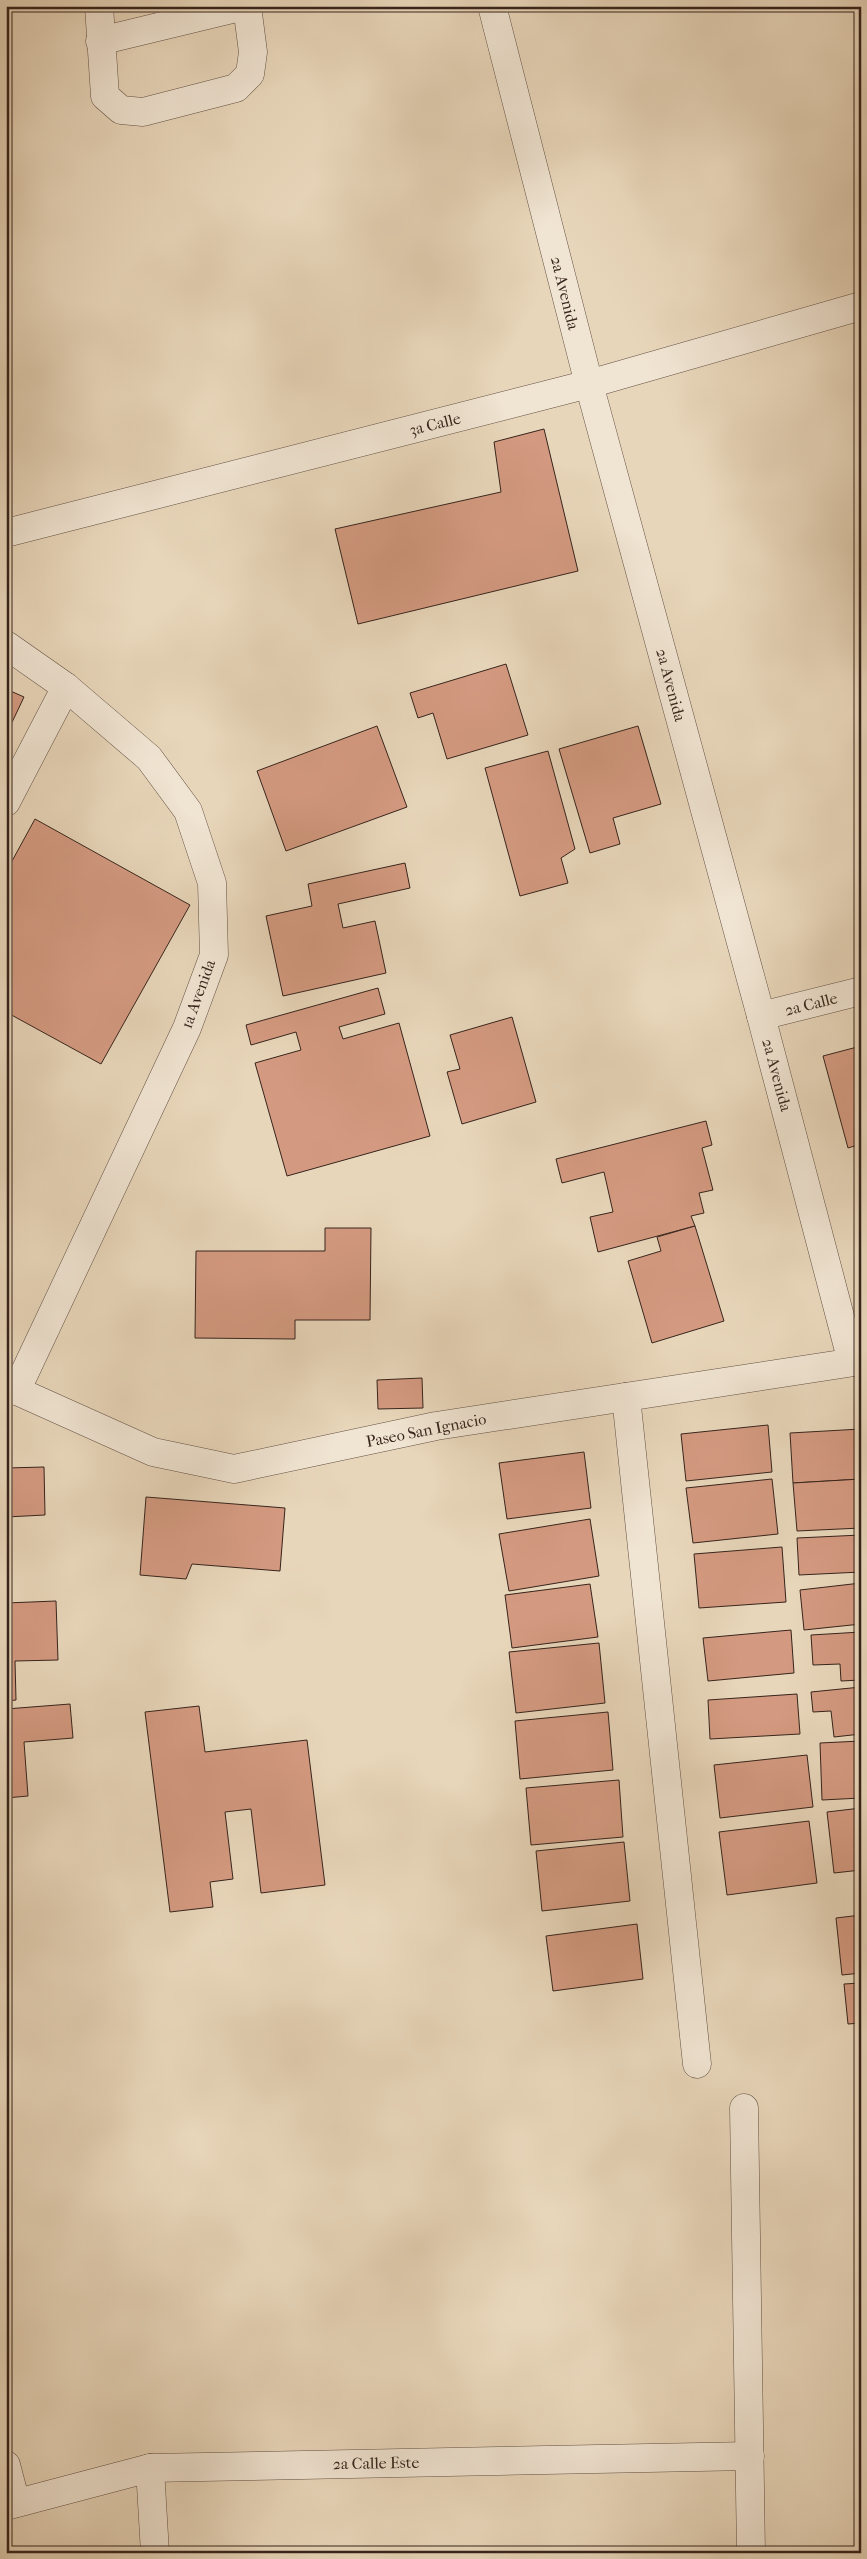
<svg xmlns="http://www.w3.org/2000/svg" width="867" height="2559" font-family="'IM FELL French Canon',serif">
<rect width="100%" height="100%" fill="#e8d6ba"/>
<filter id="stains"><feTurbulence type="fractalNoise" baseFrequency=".004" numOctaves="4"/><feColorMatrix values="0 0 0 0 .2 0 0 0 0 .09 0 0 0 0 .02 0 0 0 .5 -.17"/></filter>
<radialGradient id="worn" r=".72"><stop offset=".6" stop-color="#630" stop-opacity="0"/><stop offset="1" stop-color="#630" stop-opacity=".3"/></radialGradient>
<g fill="#d49a81" stroke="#36241c">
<path d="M544,429L578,571L358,624L335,529L501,492L494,442Z"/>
<path d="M506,664L528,735L447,759L433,713L418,718L410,693Z"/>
<path d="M6,689L24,697L6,735Z"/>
<path d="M377,726L407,807L286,851L257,771Z"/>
<path d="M638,726L661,804L613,818L620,844L590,853L559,749Z"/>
<path d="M548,751L575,849L561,858L568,883L520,896L485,768Z"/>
<path d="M35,819L190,905L101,1064L6,1012V872Z"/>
<path d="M405,863L410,888L338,904L343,928L375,921L386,973L283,996L266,916L312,906L308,884Z"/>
<path d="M378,988L385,1014L339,1027L343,1039L399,1023L430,1136L287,1176L255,1063L301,1050L296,1032L251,1045L246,1025Z"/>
<path d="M512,1017L536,1102L462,1124L447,1072L460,1069L450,1035Z"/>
<path d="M861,1046V1144L848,1148L823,1056Z"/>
<path d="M706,1121L712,1145L702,1148L713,1190L699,1193L704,1213L691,1216L695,1226L598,1252L590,1217L613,1212L604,1172L562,1183L556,1159Z"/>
<path d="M695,1226L724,1321L652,1343L628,1261L661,1251L657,1237Z"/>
<path d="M325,1228H371L370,1320H295V1339L195,1338L196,1251H325Z"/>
<path d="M422,1378L423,1408L378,1409L377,1380Z"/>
<path d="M6,1417L11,1418V1460H6Z"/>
<path d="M768,1425L772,1472L686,1481L681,1434Z"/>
<path d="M861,1429V1479L793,1483L790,1433Z"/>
<path d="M584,1452L591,1508L507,1519L499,1463Z"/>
<path d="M44,1467L45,1515L6,1517V1468Z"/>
<path d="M772,1479L778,1534L693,1543L686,1488Z"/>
<path d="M861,1479V1528L797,1531L793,1483Z"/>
<path d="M146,1497L285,1508L280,1571L192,1564L186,1579L140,1575Z"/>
<path d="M590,1519L599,1576L509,1591L499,1534Z"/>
<path d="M861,1535V1572L799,1575L797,1538Z"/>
<path d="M782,1547L786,1602L699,1608L694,1554Z"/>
<path d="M861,1583V1624L804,1630L800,1590Z"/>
<path d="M590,1584L598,1637L512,1648L505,1595Z"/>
<path d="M56,1601L58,1660L15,1661L16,1700L6,1701V1603Z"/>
<path d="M791,1630L794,1673L708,1681L703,1638Z"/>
<path d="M861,1632V1680L841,1681L840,1664L813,1665L811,1635Z"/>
<path d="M599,1643L605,1703L516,1713L509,1652Z"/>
<path d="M861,1687V1734L834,1737L831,1711L813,1712L811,1692Z"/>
<path d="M797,1694L800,1734L710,1739L708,1700Z"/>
<path d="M70,1704L73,1738L24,1742L28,1796L6,1798V1709Z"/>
<path d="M199,1706L205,1752L307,1740L325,1885L261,1893L251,1809L225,1812L233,1879L210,1882L213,1907L170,1912L145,1712Z"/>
<path d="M608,1712L613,1770L520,1779L515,1721Z"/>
<path d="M861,1741V1798L822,1800L820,1743Z"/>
<path d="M807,1755L813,1807L720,1818L714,1765Z"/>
<path d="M619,1780L623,1837L531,1845L526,1788Z"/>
<path d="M861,1808V1870L834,1873L827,1812Z"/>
<path d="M809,1821L817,1883L727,1895L719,1832Z"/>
<path d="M624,1842L630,1901L542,1911L536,1851Z"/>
<path d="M861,1915V1973L842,1975L836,1918Z"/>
<path d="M637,1924L643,1979L553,1991L546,1936Z"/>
<path d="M861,1983V2023L848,2024L844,1984Z"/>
<path d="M861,2035V2075L856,2036Z"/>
</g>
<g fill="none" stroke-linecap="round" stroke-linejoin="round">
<g stroke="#625044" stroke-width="29">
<g id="minor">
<path d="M99,6L105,96L121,110L143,112L236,88L250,74L253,52L247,6"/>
<path d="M492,6L589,384L761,1016L852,1362"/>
<path d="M100,41L245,6"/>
<path d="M6,533L589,384L861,306"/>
<path d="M6,645L66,687L149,758L188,811L212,883L214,955L187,1028L16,1391"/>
<path d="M6,802L66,687"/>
<path d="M761,1016L861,991"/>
<path d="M6,1386L153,1452L234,1469L436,1426L861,1361"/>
<path d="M626,1397L697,2064"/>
<path d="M744,2108L751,2553"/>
<path d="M6,2465L16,2503"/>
<path d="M150,2468L155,2553"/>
<path d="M6,2506L150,2468L750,2456"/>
</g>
</g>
<use href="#minor" stroke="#f0e4d2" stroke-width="28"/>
</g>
<g text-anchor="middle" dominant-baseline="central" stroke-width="4" stroke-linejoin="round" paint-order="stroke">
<g font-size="16" fill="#36241c" stroke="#f0e4d2">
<text transform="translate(565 293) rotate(76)">2a Avenida</text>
<text transform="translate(435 424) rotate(-14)">3a Calle</text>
<text transform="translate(671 685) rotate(75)">2a Avenida</text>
<text transform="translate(198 994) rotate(-70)">1a Avenida</text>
<text transform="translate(811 1004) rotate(-14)">2a Calle</text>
<text transform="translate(777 1075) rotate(75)">2a Avenida</text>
<text transform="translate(426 1430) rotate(-11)">Paseo San Ignacio</text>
<text transform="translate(376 2463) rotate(-1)">2a Calle Este</text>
</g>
</g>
<rect width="867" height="2559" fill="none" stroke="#e8d6ba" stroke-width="25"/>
<rect x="8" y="8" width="852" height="2544" fill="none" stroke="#36241c" stroke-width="2.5"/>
<rect x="12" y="12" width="842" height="2534" fill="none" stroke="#36241c"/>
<rect width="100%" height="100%" filter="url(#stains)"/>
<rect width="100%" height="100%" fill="url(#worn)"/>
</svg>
